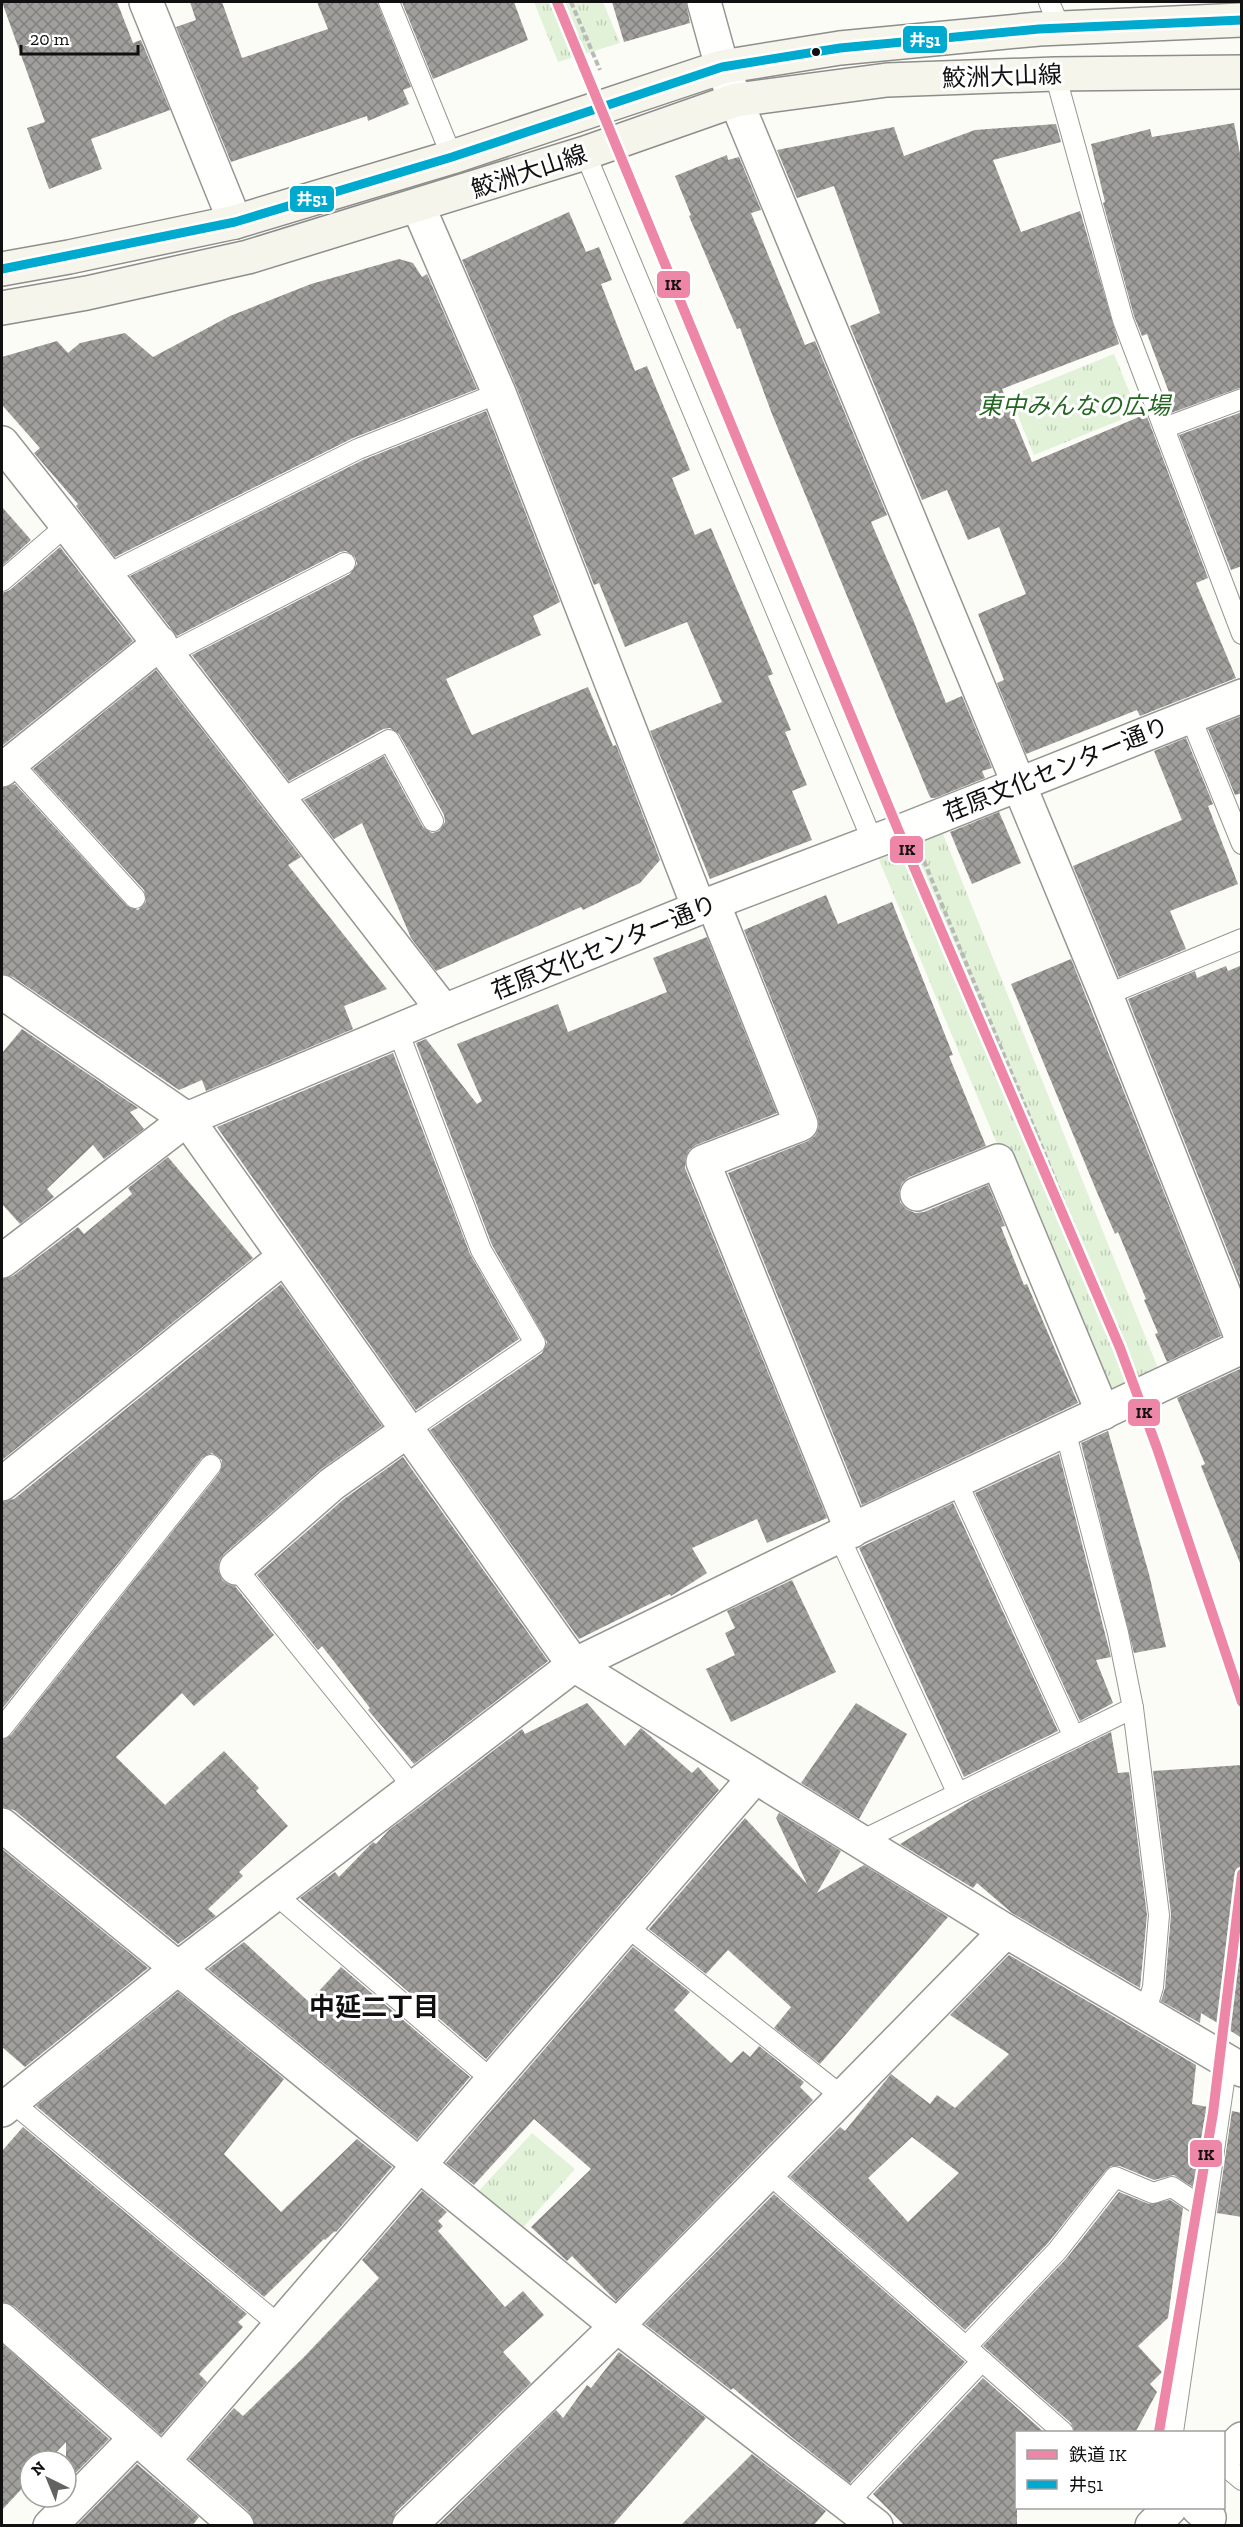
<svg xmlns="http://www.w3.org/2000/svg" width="1243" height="2527" font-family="'Zilla Slab','Noto Sans JP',serif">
<defs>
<pattern id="park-tufts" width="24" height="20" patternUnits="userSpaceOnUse" patternTransform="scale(1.5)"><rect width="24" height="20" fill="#e2f2d8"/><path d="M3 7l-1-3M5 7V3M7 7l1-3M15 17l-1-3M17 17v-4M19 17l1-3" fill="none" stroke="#c1ceb8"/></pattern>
<pattern id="building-cross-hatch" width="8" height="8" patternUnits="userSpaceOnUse" patternTransform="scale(1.5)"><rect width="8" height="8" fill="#a09f9c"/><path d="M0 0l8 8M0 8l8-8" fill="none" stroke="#81807e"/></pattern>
</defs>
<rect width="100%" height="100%" fill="#fcfcf7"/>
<g fill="url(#park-tufts)">
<path d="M534,2H603L620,43L558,62Z"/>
<path d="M1114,354L1138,413L1034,455L1010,396Z"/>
<path d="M941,829L1162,1378L1105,1404L877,855Z"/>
<path d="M532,2133L575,2169L520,2231L475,2195Z"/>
</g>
<g fill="url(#building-cross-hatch)" fill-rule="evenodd">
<path d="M2,2H117L133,43L141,40L170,110L91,139L102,169L49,189L27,128L45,122Z"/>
<path d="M190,2H222L242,58L328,29L317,2H377L411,87L403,90L409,104L368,121L367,116L231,162L176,27L196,20Z"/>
<path d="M402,2H514L528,40L433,79Z"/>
<path d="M612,2H686L690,23L624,42Z"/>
<path d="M1234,123L1242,164V387L1171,413L1168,405L1173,403L1147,334L1142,336L1134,316L1103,203L1105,202L1091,144L1150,129L1152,137Z"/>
<path d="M1056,124L1061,142L993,160L1021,232L1080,211L1119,344L1002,389L1032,462L1146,414L1208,578L1196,583L1236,678L1140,716L1137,710L1026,754L997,683L1004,680L978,614L1026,594L999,527L968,540L947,490L922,500L850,326L880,313L834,186L797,198L777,150L894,127L904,156L975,130Z"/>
<path d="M727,155L728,160L739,157L761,210L751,213L805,345L815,341L887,515L871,522L912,617L946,703L962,696L992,768L982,771L985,778L935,798H931L929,795L772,414L740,328L737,329L689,216L691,215L675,176Z"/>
<path d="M569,212L586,252L599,247L612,280L601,284L635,371L647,366L690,470L672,478L695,535L711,528L773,674L768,676L791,730L785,732L807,785L792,791L812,840L710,879L650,731L722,702L687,622L625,647L599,583L594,585L516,386L462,260Z"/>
<path d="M399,259L413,263L422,277L427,274L477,389L353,438L115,557L76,506L78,504L34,453L40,448L2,405V357L57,341L68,353L80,343L125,333L153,357L230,316L311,284Z"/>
<path d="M486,411L560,602L533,616L541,635L446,679L472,735L588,687L613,746L616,745L660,860L640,883L583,910L581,907L436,971L411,938L362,823L334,839L304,800L384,756L423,827L432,833L439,831L445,822L444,815L399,734L390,728L383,729L289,781L192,655L350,574L357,564L355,557L346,551L340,552L177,636L130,576L363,460Z"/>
<path d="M1242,412V566L1231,570L1179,435Z"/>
<path d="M2,507L31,540L2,566Z"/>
<path d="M60,547L133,641L2,746V593L10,590Z"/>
<path d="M156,670L301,857L288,865L387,989L344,1006L353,1029L206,1091L202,1080L179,1090L13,977L2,974V788L15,784L127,906L138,910L146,902L144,890L33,769Z"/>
<path d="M1242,716V793L1235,795L1208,729Z"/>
<path d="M1186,738L1213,804L1208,806L1238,884L1170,911L1186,949L1119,977L1073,866L1182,820L1154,751Z"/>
<path d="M999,812L1021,863L972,884L950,832Z"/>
<path d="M826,895L838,924L892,902L953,1055L949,1056L986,1146L909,1177L902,1183L899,1191L900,1202L906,1209L915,1213L924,1212L988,1185L1005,1226L1001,1227L1024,1285L1027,1284L1078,1403L862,1505L728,1173L808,1141L815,1136L819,1127L818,1117L744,930Z"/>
<path d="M707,937L777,1113L696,1145L689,1150L685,1159V1168L827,1518L767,1543L757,1519L692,1548L707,1573L671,1596L670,1594L579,1639L430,1430L542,1353L547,1342L492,1245L416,1043L426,1039L477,1104L482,1101L457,1044L558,1004L568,1032L667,992L653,958Z"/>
<path d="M1071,959L1221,1336L1167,1362L1155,1334L1158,1333L1144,1300L1146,1299L1118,1232L1115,1234L1096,1190L1011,984Z"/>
<path d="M1242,965V1287L1128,999L1195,971L1197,978L1226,966L1228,971Z"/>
<path d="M22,1029L138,1108L130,1112L144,1129L104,1159L93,1145L47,1189L54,1197L20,1224L2,1204V1053Z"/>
<path d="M393,1053L470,1254L519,1339L416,1410L217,1127Z"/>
<path d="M168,1157L253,1258L2,1460V1279L13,1276L78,1227L84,1234L132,1194L128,1188Z"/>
<path d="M281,1284L382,1426L320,1470L224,1554L219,1561L218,1571L222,1580L229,1585L235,1586L274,1635L194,1706L182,1693L116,1757L165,1805L224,1751L259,1788L256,1791L288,1826L239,1872L243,1876L208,1909L216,1916L178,1944L14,1810L2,1807V1740L11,1735L220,1472L222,1460L212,1453L202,1458L2,1709V1502L14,1499Z"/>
<path d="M1242,1368V1563H1240L1201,1466L1205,1464L1177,1398Z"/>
<path d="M1108,1431L1149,1574L1166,1647L1134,1653L1081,1443Z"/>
<path d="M1059,1454L1111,1657L1096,1660L1113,1703L1080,1721L975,1493Z"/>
<path d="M403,1457L548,1661L414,1764L368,1710L370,1708L322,1646L318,1650L257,1575L344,1499Z"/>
<path d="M953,1503L1058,1731L964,1777L859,1548Z"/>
<path d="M792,1580L836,1672L731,1722L706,1669L735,1655L725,1633L735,1628L727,1611Z"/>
<path d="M587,1703L625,1746L641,1728L692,1773L698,1767L719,1790L486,2059L300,1898L335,1872L339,1877L373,1842L376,1844L389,1830L522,1729L525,1734Z"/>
<path d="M856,1703L907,1734L859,1819L801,1783Z"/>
<path d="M1111,1732L1118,1773L1129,1772L1147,1915L1140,1988L1012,1913L977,1883L973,1888L900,1844L974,1799Z"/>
<path d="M1242,1765V2038L1201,2013L1200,2023L1161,2001L1165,1988L1171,1914L1153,1771Z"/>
<path d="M779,1813L841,1851L817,1893L864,1865L948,1917L820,2064L774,2028L791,2007L728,1950L706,1974L649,1929L745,1818L807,1884L776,1818Z"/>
<path d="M2,1849L148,1968L25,2067L2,2047Z"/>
<path d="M244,1942L309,2002L341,1967L470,2077L417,2139L208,1969Z"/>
<path d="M633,1947L690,1992L674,2010L731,2063L743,2051L750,2057L759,2046L804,2082L800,2087L813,2100L616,2301L572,2256L567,2261L531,2227L591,2169L534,2119L474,2185L446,2163Z"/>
<path d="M1009,1955L1196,2065L1192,2104L1208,2107L1196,2189L1174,2175L1154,2180L1120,2166H1111L1106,2170L1048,2243L965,2330L790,2177L840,2127L845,2131L891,2074L930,2104L937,2095L955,2108L1009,2054L950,2015ZM912,2137L959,2173L908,2222L868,2178Z"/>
<path d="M178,1992L284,2079L224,2154L281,2212L357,2139L392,2167L336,2232L335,2231L325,2240L324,2239L264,2297L36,2106Z"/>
<path d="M1232,2111L1242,2113V2217L1217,2213Z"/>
<path d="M23,2127L247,2314L238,2322L243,2327L199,2374L207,2382L161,2435L14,2306L2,2302V2151Z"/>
<path d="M422,2191L447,2212L438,2221L443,2226L438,2231L505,2307L523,2291L544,2315L503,2352L531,2383L396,2512L391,2526H255L249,2512L189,2459L234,2408L243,2416L304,2357L379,2278L362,2260Z"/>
<path d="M1119,2192L1149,2204L1170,2200L1183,2208L1168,2318L1138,2346L1162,2372L1150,2384L1157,2392L1135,2433H1075L1071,2423L983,2346L1066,2259Z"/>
<path d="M774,2194L965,2362L850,2483L779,2427L733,2388L731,2390L645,2324Z"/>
<path d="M2,2344L109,2439L66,2483V2442L48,2461H30V2480L2,2510Z"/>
<path d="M619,2352L706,2418L612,2526H437L556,2410L563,2418L587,2385L591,2388Z"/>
<path d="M983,2378L1045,2433H1017V2526H905L873,2494Z"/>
<path d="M752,2454L826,2511L813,2526H680Z"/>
<path d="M137,2464L199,2517L192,2526L77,2525Z"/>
</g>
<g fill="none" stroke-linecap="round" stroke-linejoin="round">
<g stroke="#969694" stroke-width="22">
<g id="lane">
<path d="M389,2L452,157"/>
<path d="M1049,2L1060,28"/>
<path d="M1055,74L1123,320L1242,634"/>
<path d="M585,153L873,842"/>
<path d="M1164,428L1242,399"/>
<path d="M106,575L358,449L499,393"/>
<path d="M2,581L67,525"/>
<path d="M168,654L345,563"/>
<path d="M1190,716L1242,844"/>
<path d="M11,762L135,898"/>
<path d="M281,799L389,740L433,821"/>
<path d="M1106,995L1242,939"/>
<path d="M398,1031L481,1250L535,1343L407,1431"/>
<path d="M1065,1430L1118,1633L1133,1708L1159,1915L1153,1987L1145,2014"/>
<path d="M957,1482L1074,1737"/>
<path d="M839,1536L957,1792"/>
<path d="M236,1568L414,1788"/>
<path d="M2,1728L211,1465"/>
<path d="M861,1841L1133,1708"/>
<path d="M275,1894L492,2080"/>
<path d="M626,1926L843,2097"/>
<path d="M12,2102L280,2326"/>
<path d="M768,2173L1063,2432"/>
<path d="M966,2347L1057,2251L1115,2177L1153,2193L1172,2187L1205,2209"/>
<path d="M1173,2432L1227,2061"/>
<path d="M1224,2465L1242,2480"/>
<path d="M859,2491L982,2361"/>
</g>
</g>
<g stroke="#969694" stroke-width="36">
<g id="street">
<path d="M146,2L235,222"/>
<path d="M704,2L722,67L1106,995L1242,1339"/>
<path d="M418,206L499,393L699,908"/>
<path d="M2,443L67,525L444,1011"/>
<path d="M2,770L160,643"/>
<path d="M713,903L801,1124L703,1162L852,1531"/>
<path d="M2,992L187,1119L574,1665L1006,1931L1242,2070"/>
<path d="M917,1194L998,1161L1103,1413"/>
<path d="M2,1261L187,1119L444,1011L699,908L899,832L1242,696"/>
<path d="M2,1484L284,1257"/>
<path d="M236,1568L332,1484L407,1431"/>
<path d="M2,1825L617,2326L876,2526"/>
<path d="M2,2110L177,1969L574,1665L839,1536L1242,1347"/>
<path d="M2,2320L237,2526"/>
<path d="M1224,2457L1242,2439"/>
<path d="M163,2461L755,1777"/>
<path d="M1198,2508L1209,2518L1207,2526"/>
<path d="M50,2526L136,2438"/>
<path d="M409,2526L617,2326L1006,1931"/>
<path d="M1152,2526L1170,2508"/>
</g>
</g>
<g stroke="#8d8d8b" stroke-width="36">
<g id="secondary">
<path d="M2,269L69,257L235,222L452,157L722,67L840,48L1039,29L1242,20"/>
<path d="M2,308L87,293L248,257L585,153L736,100L887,80L1055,74L1242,72"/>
</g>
</g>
<g stroke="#b9b9b8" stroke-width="4" stroke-dasharray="6 3" stroke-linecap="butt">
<path d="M571,2L600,70"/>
<path d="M924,861L1044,1152L1126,1360"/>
</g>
<use href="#lane" stroke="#fffffe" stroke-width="20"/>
<use href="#street" stroke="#fffffe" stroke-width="33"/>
<use href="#secondary" stroke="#f5f5ec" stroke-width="33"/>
<g stroke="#fff" stroke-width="14">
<path id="bus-1" d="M2,269L235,222L452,157L722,67L840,48L1039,29L1242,20"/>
</g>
<use href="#bus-1" stroke="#00a9ce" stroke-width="9"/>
<g stroke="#fff" stroke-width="15">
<g id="rail-1">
<path d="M557,2L899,832L1120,1348L1157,1448L1242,1702"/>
<path d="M1159,2432L1213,2113L1242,1874"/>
</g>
</g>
<use href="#rail-1" stroke="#ee86a7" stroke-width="10"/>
</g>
<circle fill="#101010" stroke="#fff" stroke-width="2" cx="816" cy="52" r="5"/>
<g text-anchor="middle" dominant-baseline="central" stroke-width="6" stroke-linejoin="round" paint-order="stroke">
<g font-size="24" fill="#101010" stroke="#fff">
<text transform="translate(1002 76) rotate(-2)">鮫洲大山線</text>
<text transform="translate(529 171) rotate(-18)">鮫洲大山線</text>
<text transform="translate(1056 769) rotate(-22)">荏原文化センター通り</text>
<text transform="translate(604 947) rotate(-22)">荏原文化センター通り</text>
</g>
<g font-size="24" font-style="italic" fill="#256722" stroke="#fff">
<text x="1074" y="405">東中みんなの広場</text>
</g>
<g font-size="26" font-weight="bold" fill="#101010" stroke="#fff">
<text x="374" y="2007">中延二丁目</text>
</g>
</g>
<g stroke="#fff" stroke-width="2">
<rect x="902" y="25" width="46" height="29" rx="6" fill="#00a9ce"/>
<rect x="289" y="185" width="46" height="28" rx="6" fill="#00a9ce"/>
<rect x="656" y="270" width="35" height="29" rx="6" fill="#ee86a7"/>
<rect x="889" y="835" width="35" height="29" rx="6" fill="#ee86a7"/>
<rect x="1127" y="1398" width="34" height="29" rx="6" fill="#ee86a7"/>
<rect x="1189" y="2139" width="34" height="29" rx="6" fill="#ee86a7"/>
</g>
<g font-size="16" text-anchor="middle" font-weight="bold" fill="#fff">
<text x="925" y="46">井51</text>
<text x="312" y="205">井51</text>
</g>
<g font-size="16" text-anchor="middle" font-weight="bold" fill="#111">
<text x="673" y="290">IK</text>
<text x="907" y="855">IK</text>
<text x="1144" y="1418">IK</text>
<text x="1206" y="2160">IK</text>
</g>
<rect width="1243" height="2527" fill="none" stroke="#101010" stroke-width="6"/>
<rect x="1015" y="2431" width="210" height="78" fill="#ffffff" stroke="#9f9f9f" stroke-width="1.5"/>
<rect x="1027" y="2450" width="30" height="9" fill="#ee86a7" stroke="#9f9f9f" stroke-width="1.5"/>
<text x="1069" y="2461" font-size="18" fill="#101010">鉄道 IK</text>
<rect x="1027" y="2480" width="30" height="9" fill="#00a9ce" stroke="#9f9f9f" stroke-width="1.5"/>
<text x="1069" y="2491" font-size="18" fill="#101010">井51</text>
<g transform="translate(48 2479) rotate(317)"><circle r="28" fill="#ffffff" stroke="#9f9f9f" stroke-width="1.5"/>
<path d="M0-4.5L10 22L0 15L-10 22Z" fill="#636361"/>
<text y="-9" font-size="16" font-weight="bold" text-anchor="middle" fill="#101010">N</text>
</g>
<path d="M21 45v9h117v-9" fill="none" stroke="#101010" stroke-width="3"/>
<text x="30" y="45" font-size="18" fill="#101010" stroke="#ffffff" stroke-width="4.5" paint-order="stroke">20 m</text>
</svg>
